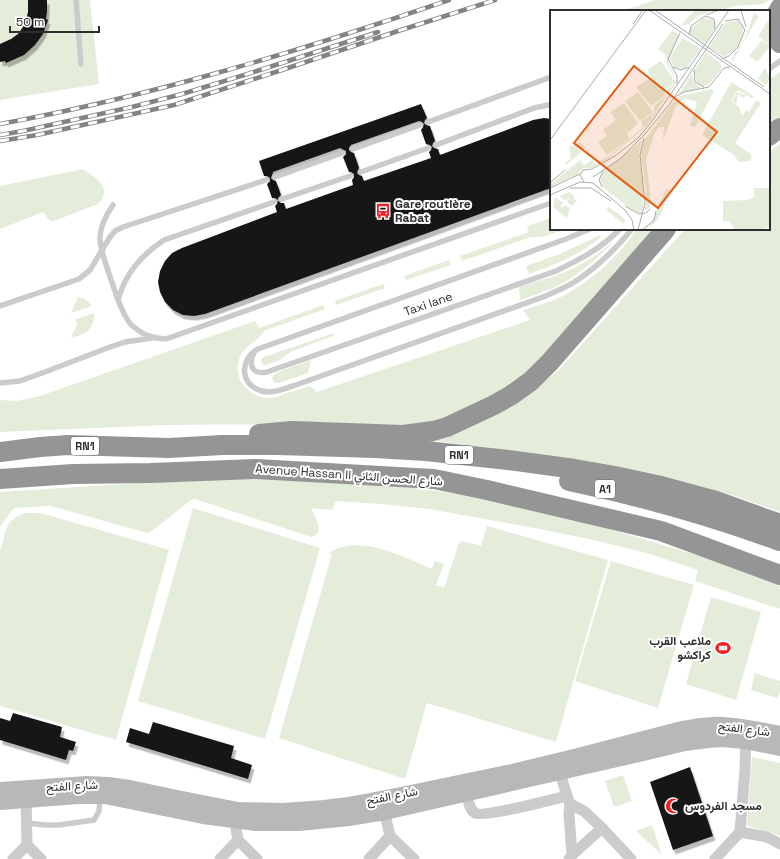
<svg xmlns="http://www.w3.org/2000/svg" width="780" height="859" font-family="'Space Grotesk',Vazirmatn,sans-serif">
<defs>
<filter id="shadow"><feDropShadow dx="2.5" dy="4.5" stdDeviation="0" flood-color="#0004"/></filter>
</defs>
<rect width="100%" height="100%" fill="#fff"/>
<g fill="#e3edda">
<path d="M0,0H90L99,84L0,100Z"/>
<path d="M655,0H770L763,4L735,6L720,11H622Z"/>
<path d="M780,72V117L769,125V80Z"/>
<path d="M780,144V512L735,496L656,474L581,460L506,451L431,440L524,397L558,371L685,229H769V152Z"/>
<path d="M83,169C96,178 114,188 98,204L51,222L43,212L0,229V186Z"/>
<path d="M551,218V229H566L543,237H531L462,261L460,256L529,232L527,226Z"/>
<path d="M637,229H656L611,282L518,382L462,413L412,427L283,424L167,425L0,432V400L16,401L40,396L255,321L259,328L323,305L325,309L264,331C258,341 246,345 241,355C236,364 237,373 241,382C247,391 258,399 269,398C274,398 279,396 284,394C293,391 302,389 310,386L317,392L530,320L523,310C535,306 547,303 559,298C581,287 603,270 620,251C626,244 632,236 637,229Z"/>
<path d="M600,235L601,236V237C577,257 557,263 529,274L526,266L560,254Z"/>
<path d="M616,240C600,255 583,272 563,283C550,290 534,295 520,300L519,287C541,280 563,275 583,263C594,257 605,248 616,240Z"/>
<path d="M449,260L451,265L406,280L404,276Z"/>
<path d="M383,284L385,288L336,305L335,301Z"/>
<path d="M78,297L85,299L92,306L71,313Z"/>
<path d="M94,313C95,328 85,336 71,337L78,323L74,320Z"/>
<path d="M334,333L335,335L290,352L280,360L266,365H263L261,362V359L264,357Z"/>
<path d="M311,360L308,373L279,383H275L273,381L272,377L276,373Z"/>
<path d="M269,479H307L421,489L462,494L592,524L703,557L780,586V609L695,581L698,570L647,553L589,539L540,529L429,509L381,504L335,501L333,510L311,508C315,517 326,534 311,537L195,499L191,500L152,531L147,533L51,506L14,508L0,527V492L186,480Z"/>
<path d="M193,508L320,548L265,739L138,701Z"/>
<path d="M26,513H36L44,514L169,550L116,740L0,706V549H1C6,531 5,519 26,513Z"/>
<path d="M487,526L608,560L556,742L427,703L405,779L279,738L332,554L329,553C359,533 403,557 432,569L435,561L444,564L436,585L444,588L459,543L463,541L481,546Z"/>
<path d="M611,561L694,585L658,708L575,681Z"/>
<path d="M711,597L761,612L736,700L686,684Z"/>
<path d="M755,673L780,681V692L778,698L751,690Z"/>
<path d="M752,757L780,763V836L770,832L747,826Z"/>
<path d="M623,775L632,801L614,807L605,781Z"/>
<path d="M652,825L662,855L636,831Z"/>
</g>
<g fill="#151515" fill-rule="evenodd" filter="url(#shadow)">
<path d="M28,0H47V11L46,19L48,20L43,34L35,45L24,55L6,63L5,61L0,62V44L11,39L18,34L23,27L26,20L28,12Z"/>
<path d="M421,104L427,118L425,120L424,123L426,125L430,126L435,141L433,143L432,146L434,148L438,149L440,155L533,120L544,118L551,119V188L205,314L194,316L183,315L173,310L165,302L160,292L158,282L160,271L165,261L172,253L182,248L277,212L275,206L277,204L278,200L275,198H272L267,184L270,181V178L267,176H264L259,161ZM419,121L422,122L424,124L423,127L421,130L426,144L430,145L432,147L431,150L429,152L431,158L364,181L362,176L359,175L357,173L358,170L359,168L354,153L351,152L349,150V148L351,145ZM340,148L346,151V154L343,157L349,172H351L354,174V177L352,180L353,185L286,209L284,203H281L278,201V198L281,195L276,181L273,180L271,178L272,175L273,173V172Z"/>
<path d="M13,713L62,727L60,737L76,742L73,751L69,750L66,760L0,740V718L10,721Z"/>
<path d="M153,722L234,746L231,758L252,765L248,779L126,742L130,728L149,734Z"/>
<path d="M690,767L713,836L673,850L650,782Z"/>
</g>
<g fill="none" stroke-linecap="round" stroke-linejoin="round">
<g stroke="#cbcbcb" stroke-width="5.5">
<path d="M76,0L81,64"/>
<path d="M769,69L780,61"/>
<path d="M428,122L551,77"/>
<path d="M436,145L534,108L548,105H551"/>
<path d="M353,149L420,125"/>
<path d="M361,172L428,148"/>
<path d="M275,177L342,153"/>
<path d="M282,199L350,176"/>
<path d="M113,205C106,215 100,226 100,238C100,250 106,263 109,274C115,290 119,308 129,322C131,325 135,328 138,330C146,337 156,338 166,339L551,203"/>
<path d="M590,229L566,239L258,349C238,360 241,386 262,391C273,394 283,389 293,386L543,297C552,293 562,289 571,284C593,271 616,249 632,229"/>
<path d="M118,299C121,292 123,284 127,278C136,262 149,250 164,240L274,202"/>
<path d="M0,306L79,279L90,270L110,237L115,231L123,227L266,180"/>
<path d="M254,352C248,365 252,375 267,372L556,271C579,260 602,248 620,229"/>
<path d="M0,383L20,381L45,372L110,347L125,342L152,338"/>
<path d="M27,823L45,825H59L94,820L99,811L100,797"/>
</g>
<g stroke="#cbcbcb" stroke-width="11">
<path d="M558,766L567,796L570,804L569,814L572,855L569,859"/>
<path d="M467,794C468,800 469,809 475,813C482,818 554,799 567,796"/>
<path d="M570,804L584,811L602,828L631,859"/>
<path d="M238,814L236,829L238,840L257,859"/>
<path d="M740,832L745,770L746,734"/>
<path d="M390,836L414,859"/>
<path d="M27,845L41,859"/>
<path d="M572,855L602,828"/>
<path d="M13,859L27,845L26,794"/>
<path d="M220,859L238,840"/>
<path d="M369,859L390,836L383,805"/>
<path d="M715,859L740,832L767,837L780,844"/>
</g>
<g stroke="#b8b8b8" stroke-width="16">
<path d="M0,790L87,784L108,785L130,788L177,798L238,810L283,811L324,808L348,805L396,796L512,772L574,757L682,729C696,727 709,724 723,725C742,726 761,730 780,734"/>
<path d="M0,802L78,796H105L203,816L256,823H299L349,818L385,812L639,754L685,743L708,740L722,739L745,741L780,748"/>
</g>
<g stroke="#959595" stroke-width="20">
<path d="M780,8C772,20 772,32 780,43"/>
<path d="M769,136L780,128"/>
<path d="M259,434L292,431L403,435L433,431L447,427L494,405L510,396L531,381L550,362L666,229"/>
<path d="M0,452L40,447L68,445L169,448L222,445H278L375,448L426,451L508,460L575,469L615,476L657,485L716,501L780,524"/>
<path d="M0,479L73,474L150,473L256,469L434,479L487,490L661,531L780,575"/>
<path d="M569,481C641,496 711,516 780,541"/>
</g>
<g stroke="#838383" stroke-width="4.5">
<g id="rail">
<path d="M0,124C153,96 302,50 449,0"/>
<path d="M0,135L23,131L132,107L182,94L257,71L378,32"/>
<path d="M0,141L37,135L174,105L288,68L398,31L495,0"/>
</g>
</g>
<use href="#rail" stroke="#fff" stroke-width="3" stroke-dasharray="9" stroke-linecap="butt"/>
</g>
<defs>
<g id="bus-bare" transform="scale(1.2)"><path d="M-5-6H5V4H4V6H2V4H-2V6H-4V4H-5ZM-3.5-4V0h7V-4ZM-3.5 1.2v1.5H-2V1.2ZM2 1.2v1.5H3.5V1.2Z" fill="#f51f23" stroke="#fff" stroke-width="2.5" paint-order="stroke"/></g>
<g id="stadium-bare" transform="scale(1.2)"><path d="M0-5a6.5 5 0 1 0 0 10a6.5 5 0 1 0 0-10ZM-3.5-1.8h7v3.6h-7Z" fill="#f51f23" stroke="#fff" stroke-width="2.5" paint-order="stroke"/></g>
<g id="mosque-bare" transform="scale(1.2)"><path d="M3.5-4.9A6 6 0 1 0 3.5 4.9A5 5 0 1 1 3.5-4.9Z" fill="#f51f23" stroke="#fff" stroke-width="2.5" paint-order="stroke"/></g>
</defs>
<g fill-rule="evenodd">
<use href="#bus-bare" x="383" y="211"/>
<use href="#stadium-bare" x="723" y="648"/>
<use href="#mosque-bare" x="673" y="806"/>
</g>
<g text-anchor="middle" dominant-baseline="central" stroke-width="4" stroke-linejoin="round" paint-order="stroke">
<g fill="#fff" stroke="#6d6d6d" stroke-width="1">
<rect x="71" y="437" width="28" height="18" rx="3"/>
<rect x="445" y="446" width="28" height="18" rx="3"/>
<rect x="595" y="480" width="20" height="18" rx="3"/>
</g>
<g font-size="11" font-weight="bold" fill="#2e2e2e">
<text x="85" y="446">RN1</text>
<text x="459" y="455">RN1</text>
<text x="605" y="489">A1</text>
</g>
<g font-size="12" font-weight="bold" fill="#2e2e2e" stroke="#fff" text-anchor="start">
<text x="395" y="204">Gare routière<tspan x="395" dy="14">Rabat</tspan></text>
<text x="711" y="641" text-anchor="end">ملاعب القرب<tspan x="711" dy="14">كراكشو</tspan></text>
<text x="685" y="806">مسجد الفردوس</text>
</g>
<g font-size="12" fill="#2e2e2e" stroke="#fff">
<text transform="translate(428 304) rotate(-19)">Taxi lane</text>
<text transform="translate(349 475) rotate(4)">Avenue Hassan II شارع الحسن الثاني</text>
<text transform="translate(744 729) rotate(7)">شارع الفتح</text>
<text transform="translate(72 786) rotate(-3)">شارع الفتح</text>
<text transform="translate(392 796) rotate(-11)">شارع الفتح</text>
</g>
</g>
<g transform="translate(550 10)">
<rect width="220" height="220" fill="#fff"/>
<path d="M145,0H165L148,6L139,14L130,16ZM204,3L209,6L182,52V47L194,31ZM154,8L163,10L165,18L154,35L140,24L139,20ZM188,10L194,18L189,36L175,47L159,38L175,13ZM218,11L220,13V35L208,26ZM123,20L129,25L118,52L126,71L117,55L116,45L108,39ZM133,28L151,39L135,59L124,57L120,50L123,42ZM212,30L220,36L207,52L199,46ZM156,42L171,54V60L159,74L153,76L147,73L144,61ZM111,51L126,73L97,115L59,148L42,158H33L28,164L0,177V171L2,173L30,150L34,155L42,150L45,154L59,146L93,117L91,111L104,103V96L114,88L117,84L116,81L125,73L114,80L115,86L101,96L86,77L102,67L97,60ZM215,58L220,69L216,75L208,69ZM142,63L144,72L151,78L129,84ZM181,72L205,87L201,88L196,85L194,88L188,84L186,94L182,91L187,82L194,85L195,83L189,81L186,82L181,91L189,97L191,103L193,105L196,100L199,102L206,90L211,93L185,133L202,145L200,151L189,152L184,145L152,125ZM161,79L164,81L145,117L140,116L147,92L135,88L126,96L113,130L114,117H109L105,123L96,149L101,192L99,199L95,201L96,181L91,143L94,130L127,87ZM88,82L103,102L90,111L75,91ZM74,93L88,113L79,122L76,120L79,129L57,145L48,132L57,126L53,120L66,110L60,102ZM92,130L89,143L94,182L92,203H89L78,197L53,177L50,169L53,162ZM30,132L36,138L16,155V152L21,149L19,137ZM204,178H220V217L210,220H185L179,211H173V191L197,190L204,187ZM116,179L120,180L111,204L105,213L94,220L102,212ZM19,182L24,186V190L28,189L22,196L17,192L19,189L14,190L10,186ZM5,187L13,193L10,196L12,198L15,195L20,198L17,208L3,197ZM59,197L75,209L74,214L56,200Z" fill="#e3edda"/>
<path fill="none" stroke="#ababab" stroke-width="1" d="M99,0L220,84M105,0L214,77M191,0L196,17M156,5L169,0M83,14L93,0M139,25L141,16L155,6L164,9L165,19M172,49L179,46L188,37L195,20L188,9L175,11M123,57L131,60L139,57M144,60L145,72L154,77M127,74V66L118,49L130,23M125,87L134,82L159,77L174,58L180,57M0,130L96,0M43,167L70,149L95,124L119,95L173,14M1,172L15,160M34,172L30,165L33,160L42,159L65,146L88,128L102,111L179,0M52,177L49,170L53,161M0,178L30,164M20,178H41L61,191M0,185L30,172L43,173L75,200L82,210L84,220M75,196L89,204L96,203L100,199M88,220L95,193L90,145L94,128M92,220L104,210L106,201"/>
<path fill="#e8590c" fill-opacity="0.15" stroke="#e8590c" stroke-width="2" d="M84,56L167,122L108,198L24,133Z"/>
<rect width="220" height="220" fill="none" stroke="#2e2e2e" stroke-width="2"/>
</g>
<path d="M10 26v6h89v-6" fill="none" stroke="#2e2e2e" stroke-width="2"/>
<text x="16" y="26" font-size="12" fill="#2e2e2e" stroke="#ffffff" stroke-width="3" paint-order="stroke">50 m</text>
</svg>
